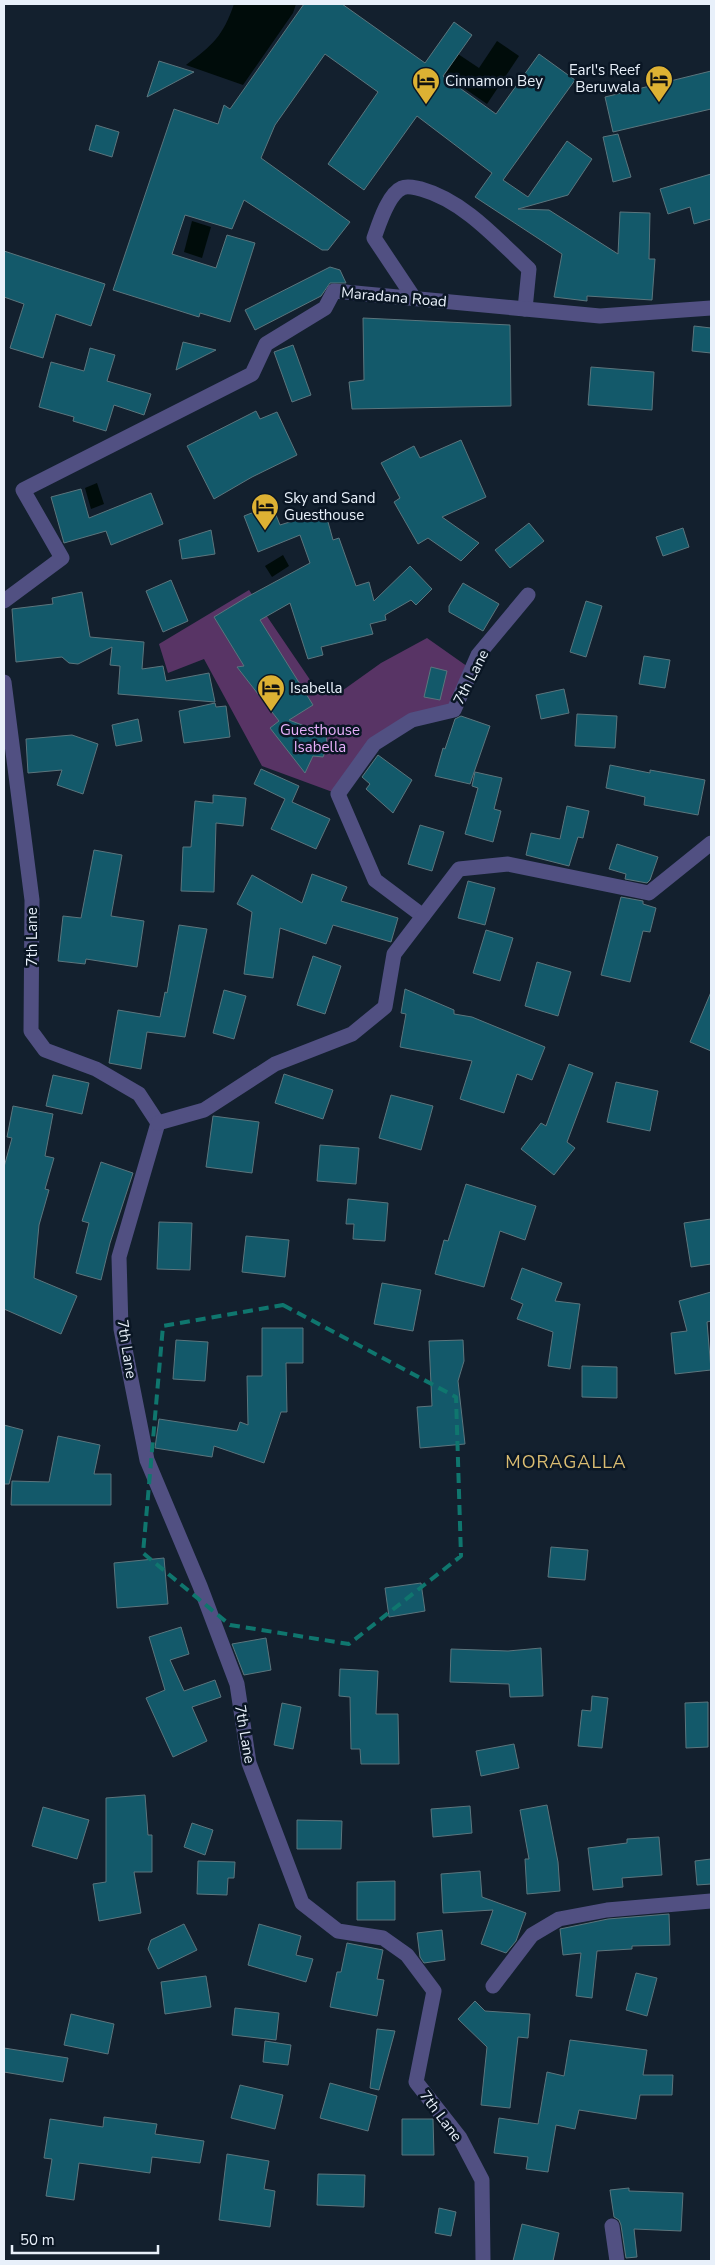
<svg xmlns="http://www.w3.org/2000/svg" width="715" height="2265" font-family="'Nunito Sans',sans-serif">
<rect width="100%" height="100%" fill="#13202e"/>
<path fill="#583465" d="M249,590L319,693H339L381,663L427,638L471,669L454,710L374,744L338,794L262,766L204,659L168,673L159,644Z"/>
<g fill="#000c0a">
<path d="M234,4H296L293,13L243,85L186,65C213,45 223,36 234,4Z"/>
<path d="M497,41L519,56L487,104L445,75L458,54L479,68Z"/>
<path d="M192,221L211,227L202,258L184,252Z"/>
<path d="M97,483L104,504L91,509L85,488Z"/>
<path d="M283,555L289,566L272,577L265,566Z"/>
</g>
<g fill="#13596a" stroke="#5b757d">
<path d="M304,4H342L425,63L454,22L472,35L443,76L496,114L539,54L575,80L503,180L528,197L567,141L592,159L568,195L518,209L549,210L618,254L620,212L650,213L649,259H655L652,300L587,296V301L554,297L562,254L475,197L492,173L417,116L364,190L328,164L378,92L325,54L275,125L261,158L350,222L328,250H322L244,200L232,229L185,215L172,254L216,268L227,235L255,243L230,322L200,313L199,317L113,290L174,109L218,124L224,105L230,109Z"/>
<path d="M159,61L194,72L147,97Z"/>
<path d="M711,71V109L613,132L605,97Z"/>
<path d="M96,125L119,132L112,157L89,150Z"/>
<path d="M618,134L631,177L613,182L603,137Z"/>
<path d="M711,174V219L694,224L690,207L668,214L660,189Z"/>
<path d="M4,251L105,284L91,326L56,314L43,358L10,348L24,304L4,297Z"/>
<path d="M330,267L340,270L346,283H330L321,296L255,330L245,310Z"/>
<path d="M363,318L510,325L511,406L352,409L349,382L364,380Z"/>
<path d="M694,326L711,328V353L692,351Z"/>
<path d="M183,342L216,350L176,370Z"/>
<path d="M293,345L311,395L292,402L274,352Z"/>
<path d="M90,348L115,355L107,381L151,394L144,415L114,405L106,431L73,421L74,417L39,407L51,362L84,371Z"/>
<path d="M591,367L654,372L652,410L588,405Z"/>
<path d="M256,411L260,419L277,412L297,455L252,477L214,499L187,446Z"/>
<path d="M461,440L486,497L442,517L479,543L461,561L428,538L418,544L394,502L400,498L381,463L414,446L420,458Z"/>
<path d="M81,489L89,518L151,493L163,524L111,545L106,531L64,543L51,497Z"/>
<path d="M272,505L280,525L325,511L333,540L339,538L356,586L369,582L374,601L410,566L432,589L416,605L411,600L385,615L386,620L370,624L373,634L321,647L323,655L308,659L290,603L260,620L313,705L289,720L326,734L327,747L323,757L313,756L305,773L270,728L279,721L237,667L244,666L214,617L247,597L310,563L300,535L258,552L244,516Z"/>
<path d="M529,523L544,541L510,568L495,550Z"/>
<path d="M683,528L689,547L663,556L656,537Z"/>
<path d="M211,530L215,554L182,559L179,540Z"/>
<path d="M171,580L188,621L163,632L146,591Z"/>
<path d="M463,583L499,604L483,631L449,612V606Z"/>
<path d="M82,592L90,637L144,642L142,669L163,666L166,681L209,673L215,702L118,694L120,666L110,665L112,647L78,664L69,663L62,657L16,662L12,609L53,604L52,598Z"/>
<path d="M586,601L602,606L586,657L570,652Z"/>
<path d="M644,656L670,660L665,688L639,684Z"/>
<path d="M431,667L447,671L440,700L424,697Z"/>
<path d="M564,689L569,713L541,719L536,695Z"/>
<path d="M215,703L216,707L226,706L230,737L184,743L179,711Z"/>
<path d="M577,714L617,716L615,748L575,746Z"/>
<path d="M461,716L490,726L470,784L435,776L443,748L445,749L455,719Z"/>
<path d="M138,719L142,741L116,746L112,725Z"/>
<path d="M72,735L98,744L83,794L57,785L62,770L28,773L26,739Z"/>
<path d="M378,755L412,780L393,813L366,789L370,784L362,777Z"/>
<path d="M610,765L650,773V770L705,780L698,815L644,805L645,797L606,788Z"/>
<path d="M261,769L299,786L292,802L330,819L316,849L271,829L285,799L254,784Z"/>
<path d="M475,772L502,778L494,809L501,811L493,842L465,834L478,788L472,786Z"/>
<path d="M213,795L246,798L243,826L216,823L214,892L181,891L183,847H191L195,801L213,803Z"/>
<path d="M567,806L589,811L583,838L578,837L569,866L526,855L531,833L560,839Z"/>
<path d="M420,825L444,832L432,871L408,864Z"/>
<path d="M617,844L658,857L650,880L647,883L625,879L626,874L609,869Z"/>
<path d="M94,850L122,855L111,916L144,921L137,967L86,959L85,964L58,961L63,916L81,918Z"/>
<path d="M312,874L347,887L341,901L398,918L391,942L333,925L326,944L280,928L273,978L244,974L252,912L237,904L252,875L302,903Z"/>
<path d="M468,881L495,888L485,925L458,918Z"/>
<path d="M621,897L643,901V904L656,908L650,932L643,931L630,982L601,975Z"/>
<path d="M179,925L207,929L185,1037L147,1032L141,1069L109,1063L118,1010L160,1017L165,992L167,993Z"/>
<path d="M486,930L513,938L500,981L473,973Z"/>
<path d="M313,956L341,966L325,1014L297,1005Z"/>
<path d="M537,962L571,972L558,1016L525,1006Z"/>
<path d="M405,989L454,1010V1014L472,1017L545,1047L532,1080L517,1074L504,1113L460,1099L472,1061L400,1047L406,1014L401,1013Z"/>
<path d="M224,990L246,996L234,1039L213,1033Z"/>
<path d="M711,992V1051L690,1042Z"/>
<path d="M569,1064L593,1073L567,1142L575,1148L554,1175L521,1149L541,1123L546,1126Z"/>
<path d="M284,1074L333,1090L323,1119L275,1103Z"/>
<path d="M53,1075L89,1083L82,1114L46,1106Z"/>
<path d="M616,1082L658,1091L650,1131L607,1122Z"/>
<path d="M391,1095L433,1106L421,1150L379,1138Z"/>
<path d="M13,1106L53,1114L45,1156L54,1158L45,1189L49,1190L39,1225L34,1278L77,1296L61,1334L4,1309V1167L12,1138L7,1137Z"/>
<path d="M213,1116L259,1122L252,1173L206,1167Z"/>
<path d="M320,1145L359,1148L356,1184L317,1181Z"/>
<path d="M101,1162L133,1173L110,1243L101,1280L76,1273L89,1223L82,1221Z"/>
<path d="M466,1184L536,1206L525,1240L500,1231L484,1287L435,1274L444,1240L448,1241Z"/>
<path d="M348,1199L388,1203L385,1241L353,1239L354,1224H346Z"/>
<path d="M711,1219V1264L691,1267L684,1223Z"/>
<path d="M159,1222L192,1223L190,1270L157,1269Z"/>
<path d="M246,1236L289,1240L285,1277L242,1272Z"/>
<path d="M522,1268L562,1283L555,1301L580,1304L570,1369L548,1366L553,1332L517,1319L523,1304L511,1299Z"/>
<path d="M382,1283L421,1290L413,1331L374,1324Z"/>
<path d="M711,1292V1321L707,1322L711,1370L675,1374L671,1333L687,1331L679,1301Z"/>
<path d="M262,1328H303V1363H286L287,1412H281L264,1463L214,1446L212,1457L155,1448L159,1419L237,1431L240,1422L248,1425L247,1376H262Z"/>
<path d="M176,1340L208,1342L205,1381L173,1379Z"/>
<path d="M463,1340L464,1361L458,1381L465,1444L420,1448L417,1407L432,1406L429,1341Z"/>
<path d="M582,1366L617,1367V1398L582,1397Z"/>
<path d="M4,1425L23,1430L9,1484H4Z"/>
<path d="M58,1436L100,1445L94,1474H111V1505H11L12,1481L49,1482Z"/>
<path d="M551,1547L588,1550L585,1580L548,1577Z"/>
<path d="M164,1558L168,1604L117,1608L114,1563Z"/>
<path d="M421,1583L425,1611L389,1617L385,1588Z"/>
<path d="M181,1627L189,1654L170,1660L184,1691L215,1680L221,1697L192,1707L207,1741L173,1757L146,1698L165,1690L149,1637Z"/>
<path d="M266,1638L271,1670L244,1675L232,1644Z"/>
<path d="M541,1648L543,1696L510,1697L509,1684L450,1682L451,1649L508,1651Z"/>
<path d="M340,1669L378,1671L376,1714H398L399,1764H361L360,1749H351L350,1697L339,1696Z"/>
<path d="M592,1696L608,1698L602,1748L578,1746L582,1710L591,1711Z"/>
<path d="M708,1702V1747L686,1748L685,1703Z"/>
<path d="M282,1703L301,1707L293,1749L274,1745Z"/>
<path d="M514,1744L519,1768L481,1776L476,1751Z"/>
<path d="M145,1795L148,1835H152V1872H134L141,1913L99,1921L93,1884L106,1882V1798Z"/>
<path d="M547,1805L558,1862L560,1891L527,1894L525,1859H529L520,1810Z"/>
<path d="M470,1806L472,1833L433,1837L431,1809Z"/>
<path d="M43,1807L89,1820L77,1859L32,1846Z"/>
<path d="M297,1820L342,1821L341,1849H297Z"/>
<path d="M192,1823L213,1830L205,1855L184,1847Z"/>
<path d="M659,1837L662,1875L622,1878L623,1887L593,1890L588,1848L627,1843V1839Z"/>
<path d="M711,1859V1884L697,1885L695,1861Z"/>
<path d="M198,1861L235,1862L234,1878H228L227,1895L197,1894Z"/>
<path d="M480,1871L482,1897L526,1913L516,1941L506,1953L481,1944L493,1910L443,1913L441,1874Z"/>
<path d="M395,1881V1920H357V1882Z"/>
<path d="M669,1914L670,1945L632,1946V1949L597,1951L592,1998L576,1996L581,1953L563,1955L560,1929L608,1919Z"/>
<path d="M184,1924L197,1950L158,1969L148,1949L151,1940Z"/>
<path d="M259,1924L301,1936L296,1955L313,1959L306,1982L248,1965Z"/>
<path d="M442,1930L445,1960L424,1963L420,1957L417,1933Z"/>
<path d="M347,1943L383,1950L377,1979L384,1980L377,2016L330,2007L337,1972H341Z"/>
<path d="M636,1973L657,1978L647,2016L626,2010Z"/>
<path d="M206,1976L211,2007L165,2014L161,1982Z"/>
<path d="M475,2001L485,2011L530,2014L528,2038L518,2037L510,2108L481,2105L487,2047L458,2019Z"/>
<path d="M235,2008L279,2013L276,2040L232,2035Z"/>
<path d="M71,2014L114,2024L108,2054L64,2045Z"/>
<path d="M377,2029L395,2031L379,2090L370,2088Z"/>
<path d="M570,2040L647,2050L643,2075H673L672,2095H640L636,2119L579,2110L575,2129L556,2125L548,2172L526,2169L528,2157L494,2153L499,2118L538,2124L547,2072L564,2076Z"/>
<path d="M265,2041L291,2045L288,2065L263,2062Z"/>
<path d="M4,2048L68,2058L63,2082L4,2072Z"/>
<path d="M330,2083L377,2096L368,2131L320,2118Z"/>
<path d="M240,2085L283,2095L275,2129L231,2118Z"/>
<path d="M104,2117L157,2124L155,2134L204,2141L200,2163L152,2157L150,2173L79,2163L74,2200L46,2196L52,2159L44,2158L50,2119L103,2127Z"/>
<path d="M402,2119H433L434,2155H402Z"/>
<path d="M227,2154L269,2161L264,2189L275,2191L270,2227L219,2220Z"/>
<path d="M318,2174L365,2175L364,2207L317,2205Z"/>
<path d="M629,2188V2191L683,2193L681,2231L634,2229L637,2257L626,2258L621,2225L619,2220L614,2217L610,2190Z"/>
<path d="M439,2208L456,2212L451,2236L435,2233Z"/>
<path d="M522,2224L559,2233L553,2261H513Z"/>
</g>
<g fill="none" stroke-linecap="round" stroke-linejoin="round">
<g stroke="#515082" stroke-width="15">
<path d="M414,298L374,238C379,224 388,194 402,188C408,185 415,188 421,189C464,201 497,239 529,269L525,309"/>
<path d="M4,601L62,558L23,490L252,374L266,344L325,308L334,291L600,316L711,308"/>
<path d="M4,682L32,900L31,1031L45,1050L96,1069L139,1094L158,1123L119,1257L121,1329L147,1460L200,1586L237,1684L249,1763L302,1903L338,1931L383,1938L407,1955L434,1991L416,2082L460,2138L482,2180L483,2261"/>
<path d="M423,916L375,880L338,794L374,744L412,720L454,710L478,655L528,595"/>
<path d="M158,1123L204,1110L275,1064L352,1034L385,1007L394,954L459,869L508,864L649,893L711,843"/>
<path d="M493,1986L532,1935L559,1919L607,1910L711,1901"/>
<path d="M612,2226L617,2261"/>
</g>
</g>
<path fill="none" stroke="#0f766e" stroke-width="4" stroke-dasharray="10 6" stroke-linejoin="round" d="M283,1305L456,1397L461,1556L349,1644L230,1625L143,1553L163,1326Z"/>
<defs>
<g id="hotel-pin" transform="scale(1.4375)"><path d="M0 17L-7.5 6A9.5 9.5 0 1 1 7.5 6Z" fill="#ddb133" stroke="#0a1624"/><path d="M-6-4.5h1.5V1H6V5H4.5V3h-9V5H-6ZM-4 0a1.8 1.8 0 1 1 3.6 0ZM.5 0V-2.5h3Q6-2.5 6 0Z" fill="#111"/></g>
</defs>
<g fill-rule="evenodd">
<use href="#hotel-pin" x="659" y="79"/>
<use href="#hotel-pin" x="426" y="81"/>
<use href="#hotel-pin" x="265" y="507"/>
<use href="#hotel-pin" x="271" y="688"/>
</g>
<g text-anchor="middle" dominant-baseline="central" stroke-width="5" stroke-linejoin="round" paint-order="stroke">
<g font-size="15" fill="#e8f0fa" stroke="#0a1624" text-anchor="start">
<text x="640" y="70" text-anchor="end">Earl's Reef<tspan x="640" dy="17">Beruwala</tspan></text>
<text x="445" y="81">Cinnamon Bey</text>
<text x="284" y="498">Sky and Sand<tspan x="284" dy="17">Guesthouse</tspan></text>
<text x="290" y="688">Isabella</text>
</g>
<g font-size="15" fill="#e8f0fa" stroke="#0a1624">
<text transform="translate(394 297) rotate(5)">Maradana Road</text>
<text transform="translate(471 677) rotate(-63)">7th Lane</text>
<text transform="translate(32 937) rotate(-90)">7th Lane</text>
<text transform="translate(127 1349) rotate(81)">7th Lane</text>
<text transform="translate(245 1734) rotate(80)">7th Lane</text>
<text transform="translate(441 2116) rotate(53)">7th Lane</text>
</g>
<g font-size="15" fill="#e6affa" stroke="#0a1624">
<text x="320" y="730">Guesthouse<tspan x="320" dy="17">Isabella</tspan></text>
</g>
<g font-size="18" letter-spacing="1" fill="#dbbd72" stroke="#0a1624">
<text x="566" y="1462">MORAGALLA</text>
</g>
</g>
<rect width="715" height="2265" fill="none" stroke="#e8f0fa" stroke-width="10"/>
<path d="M12 2245v8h146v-8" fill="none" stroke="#e8f0fa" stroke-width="2.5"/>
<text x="20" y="2245" font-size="15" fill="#e8f0fa" stroke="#0a1624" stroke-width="4" paint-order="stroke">50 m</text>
</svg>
